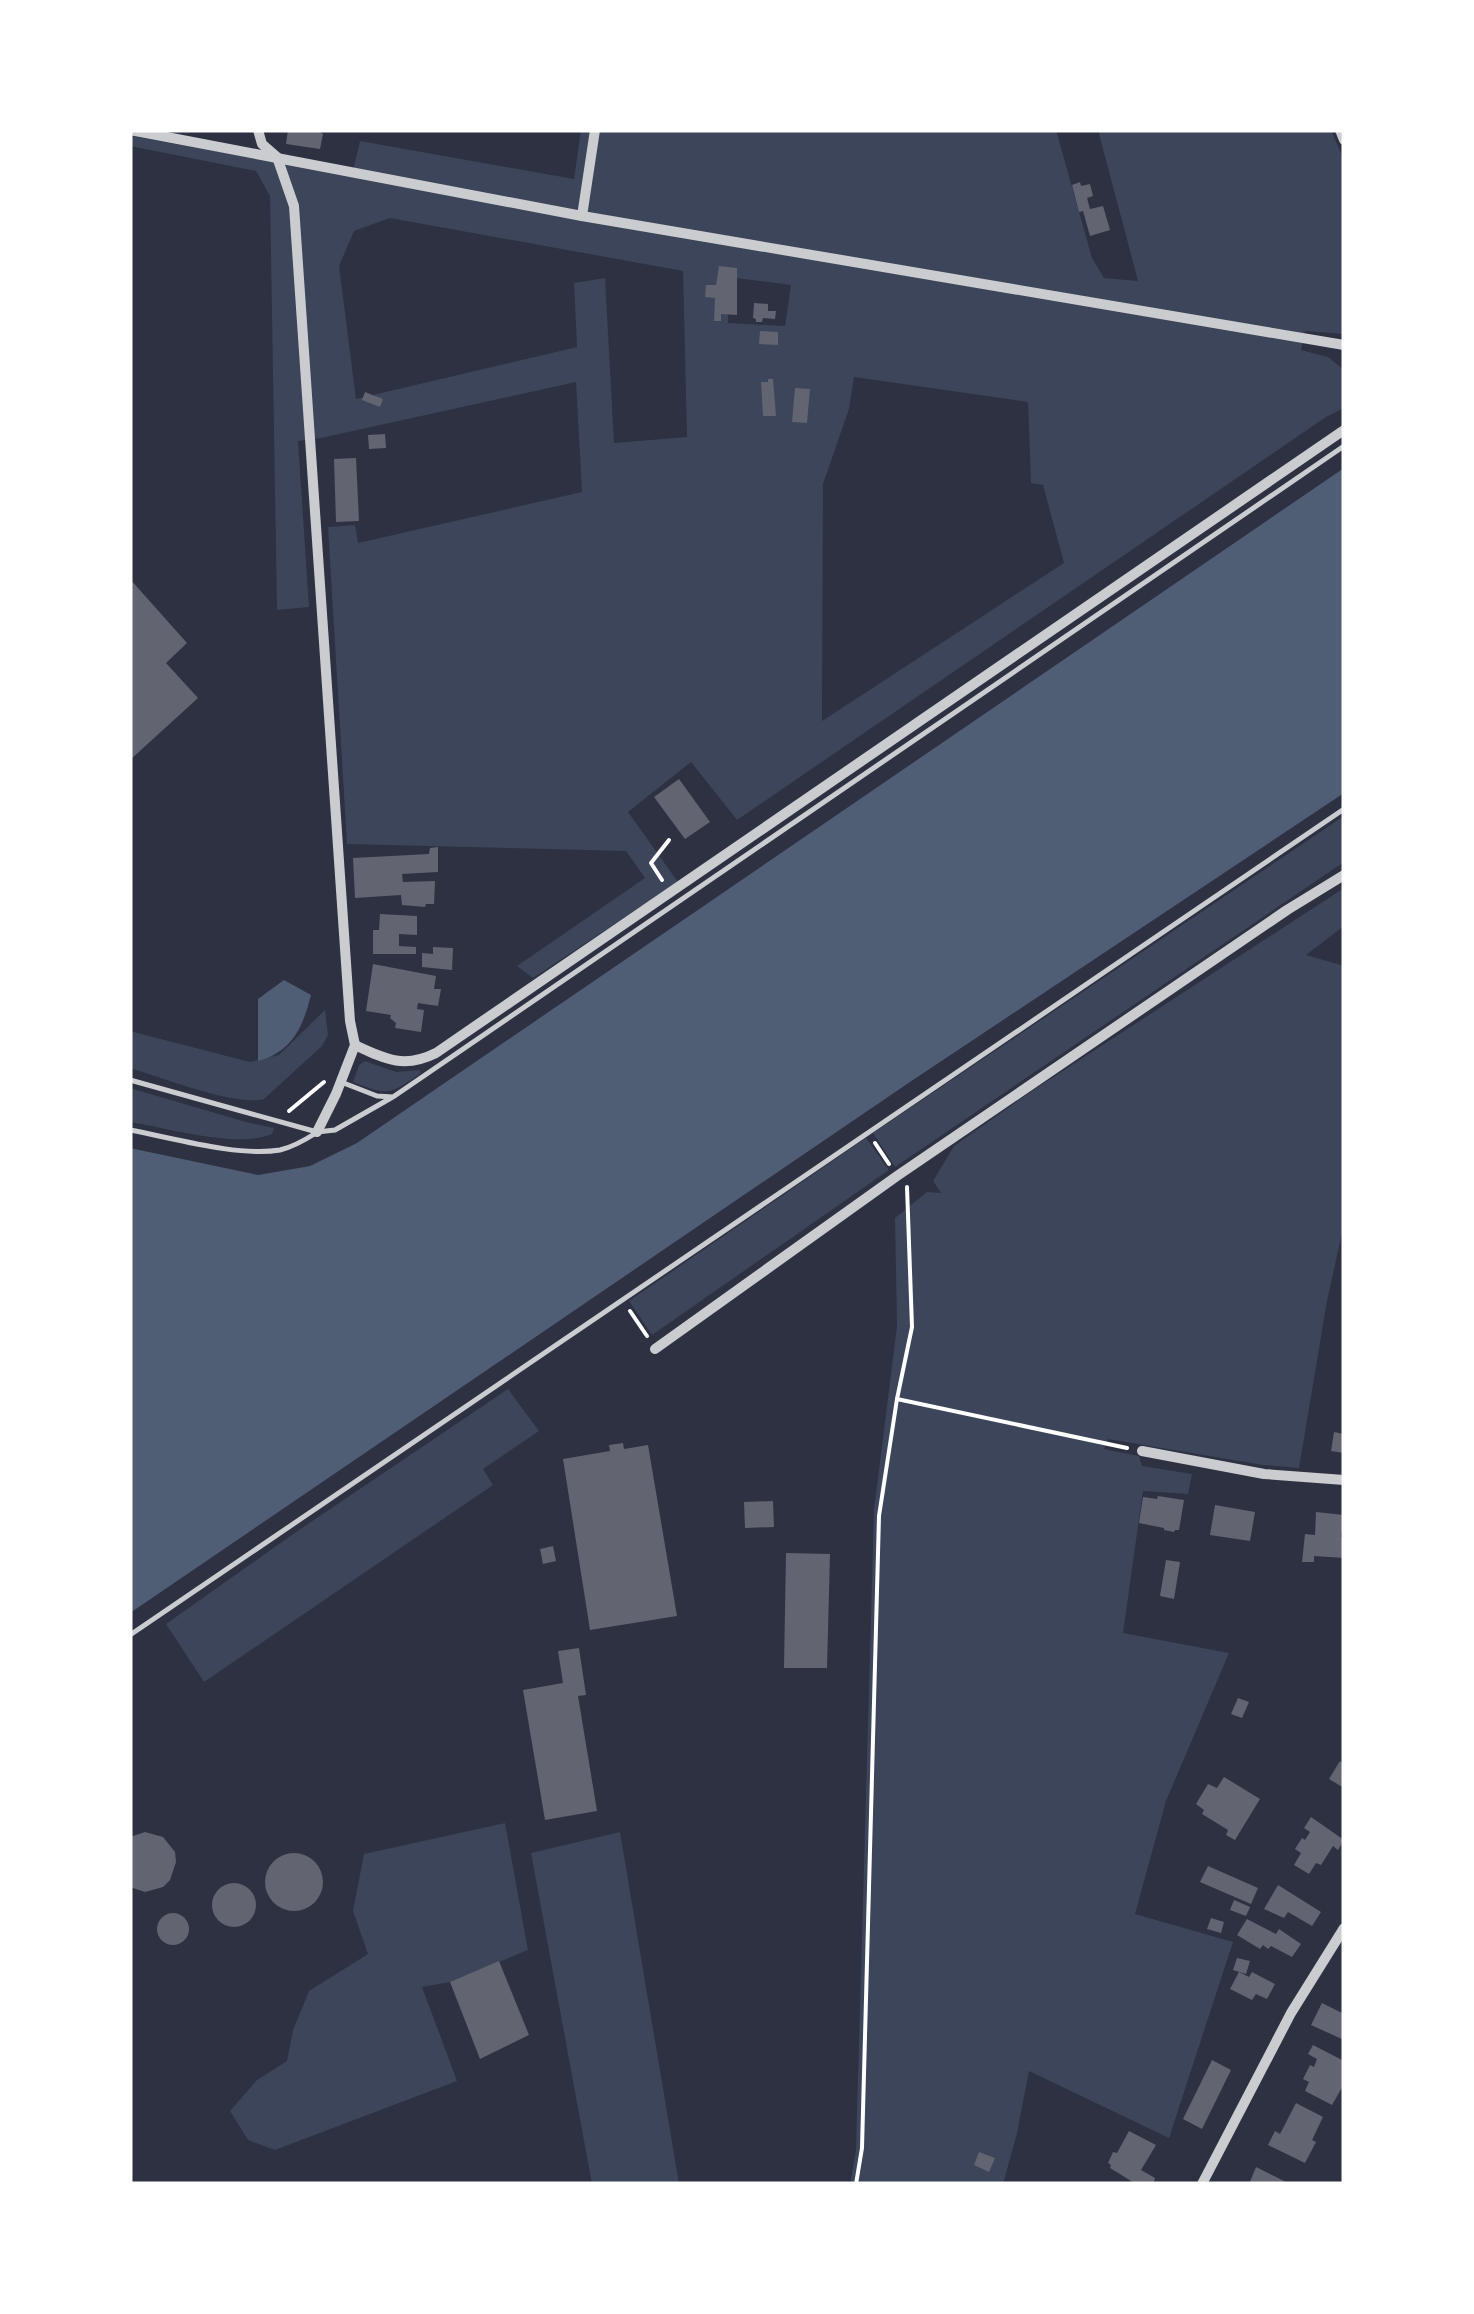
<svg xmlns="http://www.w3.org/2000/svg" width="1474" height="2314" font-family="'Titillium Web',sans-serif">
<rect width="100%" height="100%" fill="#2d3142"/>
<g fill="#3c4559" fill-rule="evenodd">
<path d="M581,130H1056L1092,258L1104,278L1138,281L1098,130H1331L1344,160V334L1305,331L1301,350L1328,357L1344,370V408L1326,417L737,820L691,762L628,812L678,882L533,978L517,966L645,878L626,851L347,844L328,527L355,525L358,543L582,492L576,382L321,438L298,441L309,607L277,610L270,196L256,171L130,146V136L352,175L360,141L574,179ZM390,218L683,271L687,437L614,443L605,278L574,283L577,347L356,399L339,266L354,231ZM728,277L791,285L785,326L728,323ZM854,377L1028,402L1031,483L1043,485L1064,563L822,721L823,484L849,409Z"/>
<path d="M1344,816V862L895,1167L873,1133Z"/>
<path d="M1344,888V926L1306,955L1344,966V1224L1327,1301L1299,1468L1263,1465L1108,1439L1104,1449L1139,1456L1142,1466L1192,1474L1188,1494L1143,1491L1123,1633L1229,1653L1166,1801L1135,1914L1233,1942L1169,2138L1029,2071L1017,2133L1003,2184H850L856,2150L874,1510L897,1326L895,1218L927,1192L941,1193L933,1181L954,1146L1032,1091Z"/>
<path d="M325,1010L328,1035L322,1046L264,1099C236,1107 161,1077 130,1068V1031L250,1062L279,1055Z"/>
<path d="M365,1061L396,1072L419,1070L421,1073C389,1095 389,1096 353,1082L359,1065Z"/>
<path d="M130,1088L246,1122L274,1128L272,1134C239,1149 167,1128 130,1122Z"/>
<path d="M866,1138L889,1170L652,1335L629,1301Z"/>
<path d="M508,1389L539,1431L483,1469L493,1485L204,1682L166,1624L296,1532Z"/>
<path d="M505,1823L528,1950L450,1982L422,1987L457,2081L275,2150L248,2140L230,2111L257,2080L287,2061L293,2030L309,1991L368,1954L353,1911L364,1854Z"/>
<path d="M620,1832L679,2184H592L531,1853Z"/>
</g>
<g fill="#4f5d75">
<path d="M1344,468V793L907,1084L130,1613V1148L258,1175L310,1166L357,1143Z"/>
<path d="M284,980L311,995C303,1027 292,1052 258,1061V999Z"/>
</g>
<g fill="#626471">
<path d="M288,130H318L323,134L320,149L286,144Z"/>
<path d="M1080,182L1081,186L1090,184L1093,196L1087,198L1090,209L1103,206L1110,230L1090,236L1083,211L1079,212L1072,185Z"/>
<path d="M719,266L737,268V315L721,314V321H714L715,298L705,297L706,285H716Z"/>
<path d="M754,303L768,304V311H776L775,319L763,318L762,322H756V319L753,318Z"/>
<path d="M760,331L778,332V345L759,344Z"/>
<path d="M768,379H773L776,416H763L761,382H768Z"/>
<path d="M795,388L810,389L807,423L792,422Z"/>
<path d="M365,392L383,399L380,407L362,400Z"/>
<path d="M385,434L386,448L369,449L368,435Z"/>
<path d="M356,458L359,521L336,522L334,459Z"/>
<path d="M130,579L187,643L166,663L198,698L130,760Z"/>
<path d="M679,779L710,822L685,839L654,797Z"/>
<path d="M438,847V872L402,874L403,882L435,881L434,904H426L425,907L402,905L401,895L355,898L353,858L429,854L430,848Z"/>
<path d="M380,914L417,916V935L399,934V946L416,947V954H373V930H379Z"/>
<path d="M433,947L453,948L452,970L422,967V953L433,954Z"/>
<path d="M373,964L436,976L434,989H441L438,1006L418,1003L417,1009L424,1010L421,1032L395,1028L396,1023L390,1018L391,1015L366,1011Z"/>
<path d="M1334,1432L1344,1434V1453L1331,1451Z"/>
<path d="M623,1443L624,1449L648,1445L677,1616L590,1630L563,1459L610,1451L609,1445Z"/>
<path d="M1158,1496L1184,1500L1179,1530H1175L1174,1532L1164,1530V1528L1139,1523L1143,1497L1157,1499Z"/>
<path d="M773,1501L774,1527L745,1528L744,1502Z"/>
<path d="M1215,1505L1255,1512L1250,1541L1210,1535Z"/>
<path d="M1316,1512L1344,1515L1341,1537H1344V1558L1314,1556V1562H1302L1305,1534L1315,1535Z"/>
<path d="M553,1546L556,1561L543,1564L540,1549Z"/>
<path d="M786,1553L830,1554L827,1668H784Z"/>
<path d="M1166,1560L1180,1562L1174,1599L1160,1596Z"/>
<path d="M579,1648L586,1695L578,1696L597,1811L545,1820L523,1690L563,1683L558,1651Z"/>
<path d="M1238,1698L1249,1702L1242,1718L1231,1714Z"/>
<path d="M1340,1761L1344,1764V1788L1329,1779Z"/>
<path d="M1224,1777L1260,1799L1235,1840L1226,1835L1228,1830L1202,1814L1204,1810L1196,1804L1208,1784L1217,1788Z"/>
<path d="M1311,1817L1344,1840L1338,1850L1333,1846L1321,1865L1316,1863L1309,1874L1294,1865L1301,1853L1295,1849L1302,1838L1305,1840L1310,1832L1304,1828Z"/>
<path d="M145,1832L163,1837L175,1852L176,1862L170,1880L163,1887L145,1892L130,1887V1837Z"/>
<circle cx="294" cy="1882" r="29"/>
<path d="M1208,1866L1258,1888L1251,1904L1200,1882Z"/>
<circle cx="234" cy="1905" r="22"/>
<path d="M1278,1885L1321,1912L1312,1926L1288,1912L1284,1918L1264,1909Z"/>
<path d="M1234,1900L1250,1907L1246,1916L1230,1910Z"/>
<circle cx="173" cy="1929" r="16"/>
<path d="M1211,1918L1224,1922L1221,1933L1207,1929Z"/>
<path d="M1247,1919L1276,1934L1279,1929L1301,1944L1292,1957L1271,1946L1268,1949L1263,1945L1260,1949L1237,1935Z"/>
<path d="M1237,1958L1250,1961L1246,1974L1233,1970Z"/>
<path d="M499,1961L529,2035L480,2059L450,1982Z"/>
<path d="M1239,1972L1249,1977L1252,1972L1275,1984L1267,1999L1256,1994L1252,2000L1230,1989Z"/>
<path d="M1322,2003L1344,2014V2040L1311,2025Z"/>
<path d="M1313,2045L1344,2061V2084L1332,2105L1305,2091L1309,2082L1303,2079L1310,2065L1314,2067L1317,2059L1308,2054Z"/>
<path d="M1212,2060L1231,2070L1202,2129L1183,2119Z"/>
<path d="M1296,2103L1323,2117L1312,2140L1316,2142L1305,2163L1268,2145L1275,2131L1280,2134Z"/>
<path d="M1129,2131L1156,2145L1141,2170L1155,2178L1153,2184H1136L1110,2168L1111,2165L1108,2163L1113,2152L1117,2153Z"/>
<path d="M979,2152L995,2158L989,2172L974,2165Z"/>
<path d="M1256,2167L1290,2184H1249Z"/>
</g>
<g fill="none" stroke-linecap="round" stroke-linejoin="round">
<g stroke="#fff" stroke-width="4">
<path d="M662,880L651,863L669,840"/>
<path d="M289,1111L324,1082"/>
<path d="M875,1143L889,1164"/>
<path d="M630,1311L647,1336"/>
<path d="M897,1399L1127,1448"/>
<path d="M856,2184L862,2148L879,1516L897,1399L912,1327L907,1187"/>
</g>
<g stroke="#caccd0" stroke-width="5">
<path d="M130,1080L317,1132L335,1130L391,1098"/>
<path d="M341,1082L377,1096L393,1097L1344,446"/>
<path d="M130,1130C173,1138 238,1157 280,1150C293,1147 305,1140 316,1133"/>
<path d="M130,1635L1344,809"/>
</g>
<g stroke="#caccd0" stroke-width="10">
<path d="M130,130L582,216L1344,345"/>
<path d="M258,130L262,144L277,157L294,206L350,1021L355,1045L336,1094L317,1132"/>
<path d="M1340,130L1344,140"/>
<path d="M582,216L595,130"/>
<path d="M355,1045C385,1059 404,1069 436,1053L1344,430"/>
<path d="M655,1349L897,1176L1287,910L1344,875"/>
<path d="M1142,1451L1264,1474L1344,1480"/>
<path d="M1202,2184L1291,2013L1344,1928"/>
</g>
</g>
<rect width="1474" height="2314" fill="none" stroke="#ffffff" stroke-width="265"/>
</svg>
